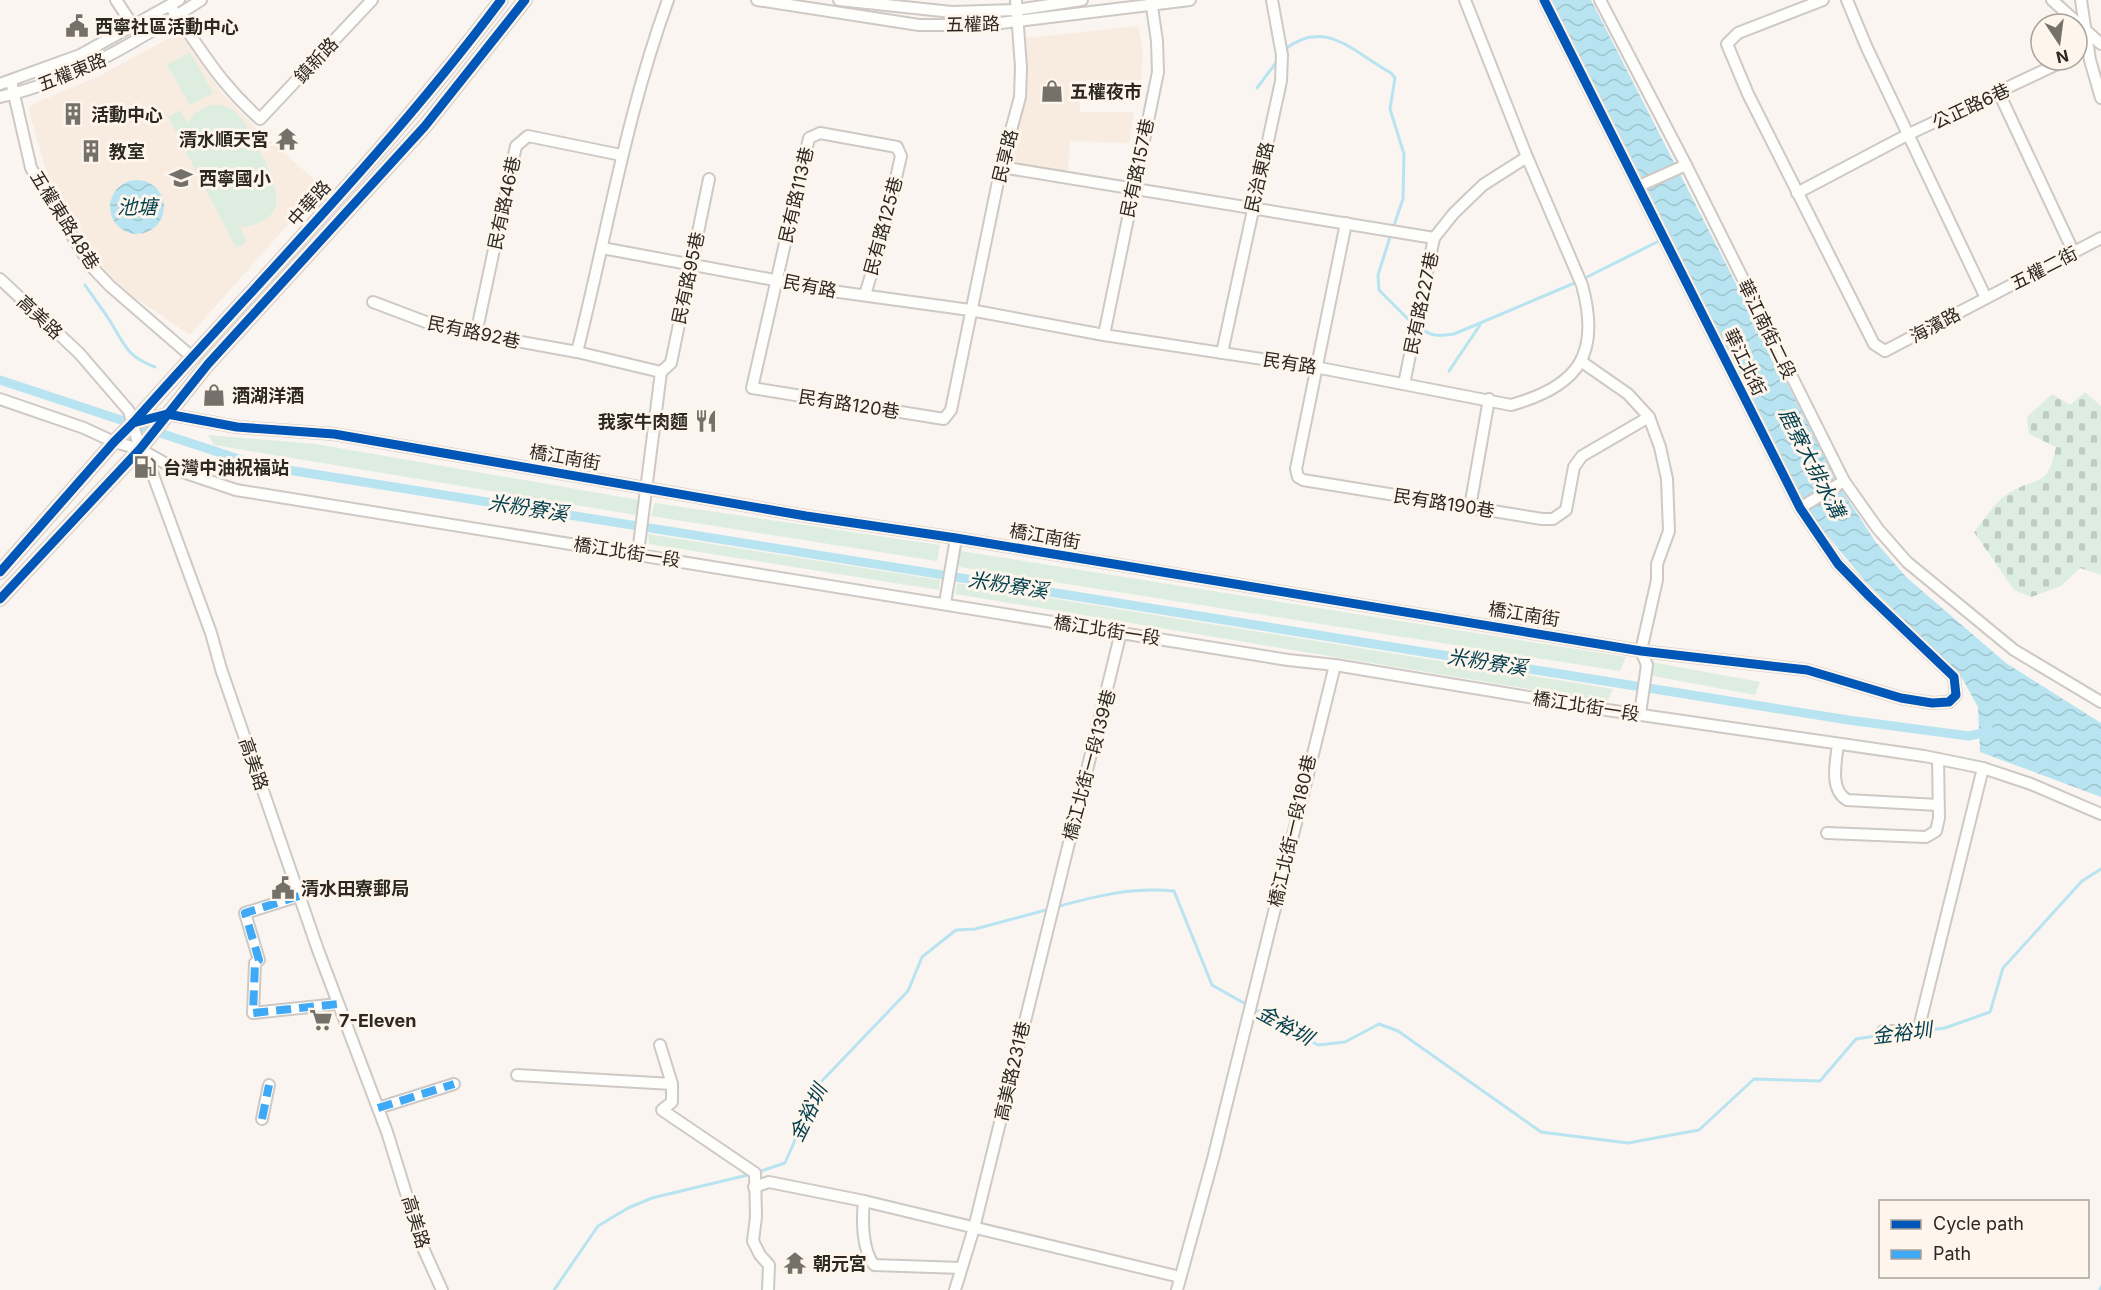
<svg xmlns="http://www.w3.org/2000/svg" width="2101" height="1290" font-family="Inter,'Noto Sans TC',sans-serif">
<defs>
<pattern id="cemetery-stones" width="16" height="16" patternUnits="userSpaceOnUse" patternTransform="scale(1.5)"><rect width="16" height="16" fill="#ddeee1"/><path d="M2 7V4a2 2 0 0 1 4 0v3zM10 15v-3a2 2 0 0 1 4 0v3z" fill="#beccc1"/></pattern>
<pattern id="water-waves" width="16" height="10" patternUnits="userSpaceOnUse" patternTransform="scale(1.5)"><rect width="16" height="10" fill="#b8e4f1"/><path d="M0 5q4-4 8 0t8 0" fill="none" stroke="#9ec4ce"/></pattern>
</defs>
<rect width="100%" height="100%" fill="#faf5f0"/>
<g fill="#f8ece0">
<path d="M1138,26L1143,50L1141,80L1079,81L1080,112H1134L1129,143L1070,141L1068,171L1006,162L1023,102L1028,70L1026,38Z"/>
<path d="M177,34L183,38L222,93L261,133L322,186L190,335L134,297L110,276L96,258L46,170L30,115L29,108L33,104L97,77Z"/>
</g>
<path fill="url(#cemetery-stones)" d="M2085,392L2101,406V575L2080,568L2061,586L2031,597L2014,590L1974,532C1984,520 1996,500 2009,493C2038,475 2047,490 2056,447L2029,434L2027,417L2052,394L2070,405Z"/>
<g fill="#ddeee1">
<path d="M190,52L213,93L190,105L167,65Z"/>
<path d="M212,105C219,105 225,105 231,109C245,118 252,136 260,151C276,183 294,222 240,227L247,242L236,248L168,117L180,110L187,123L196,112Z"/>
<path d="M208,435L316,444L639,500L636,515L214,445Z"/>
<path d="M655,503L940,545L937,561L651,516Z"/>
<path d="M648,534L940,580L939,590L649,544Z"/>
<path d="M955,550L1626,657L1620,671L953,566Z"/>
<path d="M957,583L1613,689L1607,702L955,594Z"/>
<path d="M1646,661L1760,682L1755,695L1643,674Z"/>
</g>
<g fill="url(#water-waves)">
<path d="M1552,0H1591L1841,489L1875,541L1906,577L2006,663L2101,723V797L1980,752L1978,707L1962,678L1865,581L1813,518Z"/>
<circle cx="137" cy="207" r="27"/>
</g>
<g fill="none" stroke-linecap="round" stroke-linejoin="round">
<g stroke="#b8e4f1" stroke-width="3">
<path d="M1284,50C1325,17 1353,52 1391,73L1395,78L1390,109L1404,154L1403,199L1393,228"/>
<path d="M1257,88L1278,60"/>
<path d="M1391,234L1378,275L1379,290L1414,325"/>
<path d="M1583,279L1673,234"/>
<path d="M85,285C93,297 102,308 110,321C125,345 126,356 155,367"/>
<path d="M1420,328C1431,337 1440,336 1454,334L1577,282"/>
<path d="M1449,371L1480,325"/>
<path d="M1056,907C1096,896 1132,887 1174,891L1212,985L1318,1045L1345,1042L1379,1024L1398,1031L1541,1132L1628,1143L1699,1130L1754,1079L1820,1081L1856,1039L1882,1035"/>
<path d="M1921,1031L1945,1028L1990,1012L2003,968L2082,881L2101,869"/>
<path d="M758,1172L785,1163L820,1083L908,991L922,957L956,930L975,929L1050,909"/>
<path d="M554,1290L598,1226L628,1208L652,1198L752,1174"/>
<path d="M2100,1290L2101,1287"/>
</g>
<path stroke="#b8e4f1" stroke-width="9" d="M0,380L257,465L1848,720L1969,736L1990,731"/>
<g stroke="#cec9c4" stroke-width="14">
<g id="minor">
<path d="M116,0L134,27"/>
<path d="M757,0L919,25H984L1190,0"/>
<path d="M839,0L952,12L1016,10L1082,0"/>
<path d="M1600,0L1686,165L1844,481L1878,529L1907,562L2014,650L2101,702"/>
<path d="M1823,0L1738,33L1727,44L1748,94L1874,344L1885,351L2101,238"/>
<path d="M1847,0L1867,48L1986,298"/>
<path d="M2052,0L2101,44"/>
<path d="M2081,0L2090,60L2101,98"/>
<path d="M170,6C202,50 218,82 260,119L372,0"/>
<path d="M2077,51L2085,32"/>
<path d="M11,81L31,168L90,265L110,286L192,357"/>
<path d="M0,84L80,55L179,0"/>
<path d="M1999,93L2074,253"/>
<path d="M0,97C74,80 138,41 201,0"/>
<path d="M1001,167L1434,238"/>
<path d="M1639,186L1686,165"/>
<path d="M1797,193L1907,135L2066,60"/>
<path d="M1346,223L1296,469L1298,477L1303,480L1542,519H1553L1566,510L1574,467L1582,456L1649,417"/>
<path d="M602,248L839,292L970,310L1104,335L1315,367L1511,405C1579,386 1601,354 1582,285L1527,157L1465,0"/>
<path d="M0,279L79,353L129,411L140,449L153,475L211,633L221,669L318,950L387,1132L423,1248L442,1290"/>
<path d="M865,295L884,231L901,156L897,147L820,133L809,138L752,388L944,419L951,410L1001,167L1020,97L1021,67L1016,0"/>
<path d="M373,302L439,327L577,352L661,372"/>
<path d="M476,334L516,146L528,136L621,155"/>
<path d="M1104,335L1158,72L1157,41L1151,0"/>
<path d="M577,352C607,234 626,115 668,0"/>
<path d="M1222,353L1281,81L1282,55L1272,0"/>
<path d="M1582,362L1628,394L1649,417L1660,447L1667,479L1669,531L1657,564V580L1641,651L1647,665L1640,714"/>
<path d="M661,372L671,363L709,179"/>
<path d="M1404,384L1434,238L1454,213L1483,185L1527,157"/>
<path d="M0,399L84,428L114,442L140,449L177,470L236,490L1288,660L1335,665L1607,710L1924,756L1983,768L2031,784L2101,814"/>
<path d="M133,423L167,414L237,427L334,434L806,516L956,538L1641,651L1807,670L1901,698L1932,703L1949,702L1956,695L1954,677L1870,597L1838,564L1800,508L1544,0"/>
<path d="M1470,507L1489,399"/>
<path d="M1800,508L1844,481"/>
<path d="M641,554L639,545L661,372"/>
<path d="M945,603L956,538"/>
<path d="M1838,744C1836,762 1829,789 1847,800L1938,805"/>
<path d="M1827,833L1926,837L1936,831L1939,818L1938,759"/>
<path d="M299,896L245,913L259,960L255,963L253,1013L338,1004"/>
<path d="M1883,1031H1918L1983,768"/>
<path d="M660,1045L672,1084V1102L662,1110L755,1173L756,1217L753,1241L760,1255L769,1265L768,1290"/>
<path d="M517,1075L672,1084"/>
<path d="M378,1108L454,1084"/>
<path d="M262,1119L269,1085"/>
<path d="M754,1187L769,1182L864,1201L1180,1277"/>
<path d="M864,1201C862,1220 862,1250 874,1265L961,1268"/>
<path d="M955,1290L974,1228L1121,632"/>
<path d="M1177,1290L1213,1159L1335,665"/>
</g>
</g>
<g stroke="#d3d0cd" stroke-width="16">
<g id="major">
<path d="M0,572L114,442L133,423C257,283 389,150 501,0"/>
<path d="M0,599L140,449L208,364L425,126L525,0"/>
</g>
</g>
<use href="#minor" stroke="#fefefd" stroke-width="10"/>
<use href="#major" stroke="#f1ece7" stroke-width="14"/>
<g stroke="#3fa9f5" stroke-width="8" stroke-dasharray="15 8" stroke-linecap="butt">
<path d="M299,896L245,913L259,960L255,963L253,1013L338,1004"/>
<path d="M378,1108L454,1084"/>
<path d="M262,1119L269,1085"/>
</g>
<g stroke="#fef5ec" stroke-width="13">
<g id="cycleway">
<path d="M133,423L167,414L237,427L334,434L806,516L956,538L1641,651L1807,670L1901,698L1932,703L1949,702L1956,695L1954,677L1870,597L1838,564L1800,508L1544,0"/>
<path d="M0,572L114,442L133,423C257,283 389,150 501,0"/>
<path d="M0,599L140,449L208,364L425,126L525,0"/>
</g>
</g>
<use href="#cycleway" stroke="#0057b8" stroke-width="9"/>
</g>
<defs>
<g id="civic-bare" transform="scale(1.8)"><path d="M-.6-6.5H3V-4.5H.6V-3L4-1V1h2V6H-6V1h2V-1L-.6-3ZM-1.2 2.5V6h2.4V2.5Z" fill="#75706a" stroke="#fef5ec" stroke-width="2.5" paint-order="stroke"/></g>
<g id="shop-bare" transform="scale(1.8)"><path d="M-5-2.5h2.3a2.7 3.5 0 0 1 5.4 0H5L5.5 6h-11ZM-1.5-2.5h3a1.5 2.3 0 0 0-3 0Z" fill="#75706a" stroke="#fef5ec" stroke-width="2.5" paint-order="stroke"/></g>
<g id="building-bare" transform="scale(1.8)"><path d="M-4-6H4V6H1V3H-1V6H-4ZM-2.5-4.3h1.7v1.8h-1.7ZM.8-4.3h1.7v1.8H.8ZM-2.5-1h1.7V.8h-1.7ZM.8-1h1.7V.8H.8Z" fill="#75706a" stroke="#fef5ec" stroke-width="2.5" paint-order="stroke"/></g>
<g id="temple-bare" transform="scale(1.8)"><path d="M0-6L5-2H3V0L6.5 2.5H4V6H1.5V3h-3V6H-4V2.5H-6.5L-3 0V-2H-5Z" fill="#75706a" stroke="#fef5ec" stroke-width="2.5" paint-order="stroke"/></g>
<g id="school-bare" transform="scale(1.8)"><path d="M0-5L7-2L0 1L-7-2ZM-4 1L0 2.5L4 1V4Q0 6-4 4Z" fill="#75706a" stroke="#fef5ec" stroke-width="2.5" paint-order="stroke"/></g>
<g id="restaurant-bare" transform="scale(1.8)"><path d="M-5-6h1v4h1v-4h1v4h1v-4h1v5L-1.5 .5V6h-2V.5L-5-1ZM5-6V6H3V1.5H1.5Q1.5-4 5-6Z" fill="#75706a" stroke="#fef5ec" stroke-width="2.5" paint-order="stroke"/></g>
<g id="fuel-bare" transform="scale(1.8)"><path d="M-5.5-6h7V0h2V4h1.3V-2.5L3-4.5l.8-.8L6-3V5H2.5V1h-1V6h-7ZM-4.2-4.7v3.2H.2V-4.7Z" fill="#75706a" stroke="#fef5ec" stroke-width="2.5" paint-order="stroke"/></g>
<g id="supermarket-bare" transform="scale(1.8)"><path d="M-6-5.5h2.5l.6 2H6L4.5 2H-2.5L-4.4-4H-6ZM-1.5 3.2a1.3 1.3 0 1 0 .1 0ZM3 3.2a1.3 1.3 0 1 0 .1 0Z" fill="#75706a" stroke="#fef5ec" stroke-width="2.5" paint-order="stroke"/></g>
</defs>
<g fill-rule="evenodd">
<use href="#civic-bare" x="77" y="26"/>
<use href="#shop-bare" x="1052" y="91"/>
<use href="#building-bare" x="73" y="114"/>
<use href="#temple-bare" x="287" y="139"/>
<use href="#building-bare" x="91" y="151"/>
<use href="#school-bare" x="181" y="178"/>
<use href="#shop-bare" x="214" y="395"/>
<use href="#restaurant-bare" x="706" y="421"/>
<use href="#fuel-bare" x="145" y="467"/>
<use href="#civic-bare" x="283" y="888"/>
<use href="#supermarket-bare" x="321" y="1020"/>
<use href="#temple-bare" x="795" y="1263"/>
</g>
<g text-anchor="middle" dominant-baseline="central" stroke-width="6" stroke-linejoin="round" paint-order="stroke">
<g font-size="18" fill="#2d2822" stroke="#fef5ec">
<text transform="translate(973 24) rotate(-1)">五權路</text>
<text transform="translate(316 60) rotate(-47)">鎮新路</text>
<text transform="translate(72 72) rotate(-22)">五權東路</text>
<text transform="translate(1971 106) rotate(-25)">公正路6巷</text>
<text transform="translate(1005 156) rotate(-76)">民享路</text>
<text transform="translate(1137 168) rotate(-78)">民有路157巷</text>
<text transform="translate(1259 177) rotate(-77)">民治東路</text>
<text transform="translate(796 195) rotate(-77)">民有路113巷</text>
<text transform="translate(309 203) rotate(-48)">中華路</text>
<text transform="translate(504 203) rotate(-78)">民有路46巷</text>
<text transform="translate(65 220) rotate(58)">五權東路48巷</text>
<text transform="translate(883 226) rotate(-75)">民有路125巷</text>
<text transform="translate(2044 268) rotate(-27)">五權二街</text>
<text transform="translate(688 278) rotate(-78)">民有路95巷</text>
<text transform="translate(810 286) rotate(11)">民有路</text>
<text transform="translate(1421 303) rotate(-78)">民有路227巷</text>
<text transform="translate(40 317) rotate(43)">高美路</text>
<text transform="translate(1935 325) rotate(-28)">海濱路</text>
<text transform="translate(1767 329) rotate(64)">華江南街二段</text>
<text transform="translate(474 332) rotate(12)">民有路92巷</text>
<text transform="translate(1745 362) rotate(64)">華江北街</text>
<text transform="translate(1290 363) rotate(9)">民有路</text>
<text transform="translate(849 404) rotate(9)">民有路120巷</text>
<text transform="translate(565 457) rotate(10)">橋江南街</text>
<text transform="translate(1444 503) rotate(9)">民有路190巷</text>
<text transform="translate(1045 536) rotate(10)">橋江南街</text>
<text transform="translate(627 552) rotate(9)">橋江北街一段</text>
<text transform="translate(1524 614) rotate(9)">橋江南街</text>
<text transform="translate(1107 630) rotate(9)">橋江北街一段</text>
<text transform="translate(1586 706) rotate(9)">橋江北街一段</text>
<text transform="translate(254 764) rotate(71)">高美路</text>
<text transform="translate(1089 765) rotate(-75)">橋江北街一段139巷</text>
<text transform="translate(1292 831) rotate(-77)">橋江北街一段180巷</text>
<text transform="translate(1012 1071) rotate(-77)">高美路231巷</text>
<text transform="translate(416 1222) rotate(73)">高美路</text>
</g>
<g font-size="18" font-weight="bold" fill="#2d2822" stroke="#fef5ec" text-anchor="start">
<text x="95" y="26">西寧社區活動中心</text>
<text x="1070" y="91">五權夜市</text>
<text x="91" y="114">活動中心</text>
<text x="269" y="139" text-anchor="end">清水順天宮</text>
<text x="109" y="151">教室</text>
<text x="199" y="178">西寧國小</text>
<text x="232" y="395">酒湖洋酒</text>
<text x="688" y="421" text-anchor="end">我家牛肉麵</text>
<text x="163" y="467">台灣中油祝福站</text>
<text x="301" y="888">清水田寮郵局</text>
<text x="339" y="1020">7-Eleven</text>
<text x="813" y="1263">朝元宮</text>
</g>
<g font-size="20" font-style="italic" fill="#013f4e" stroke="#fef5ec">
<text x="137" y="207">池塘</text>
<text transform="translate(1812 463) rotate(63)">鹿寮大排水溝</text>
<text transform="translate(528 508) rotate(9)">米粉寮溪</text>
<text transform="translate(1008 585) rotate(9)">米粉寮溪</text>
<text transform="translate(1487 662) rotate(9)">米粉寮溪</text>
<text transform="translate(1285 1025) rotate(29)">金裕圳</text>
<text transform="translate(1902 1033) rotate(-7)">金裕圳</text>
<text transform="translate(808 1113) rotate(-64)">金裕圳</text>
</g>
</g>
<rect x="1879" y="1200" width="210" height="78" fill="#fef5ec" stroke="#aaa39b" stroke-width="1.5"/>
<rect x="1891" y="1220" width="30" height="9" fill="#0057b8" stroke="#aaa39b" stroke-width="1.5"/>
<text x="1933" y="1230" font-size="18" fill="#2d2822">Cycle path</text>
<rect x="1891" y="1250" width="30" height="9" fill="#3fa9f5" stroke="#aaa39b" stroke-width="1.5"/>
<text x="1933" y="1260" font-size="18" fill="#2d2822">Path</text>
<g transform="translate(2059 42) rotate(167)"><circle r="28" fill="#fef5ec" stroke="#aaa39b" stroke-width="1.5"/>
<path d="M0-4.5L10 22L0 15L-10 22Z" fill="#75706a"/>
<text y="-9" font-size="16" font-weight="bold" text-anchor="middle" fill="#2d2822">N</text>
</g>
</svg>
